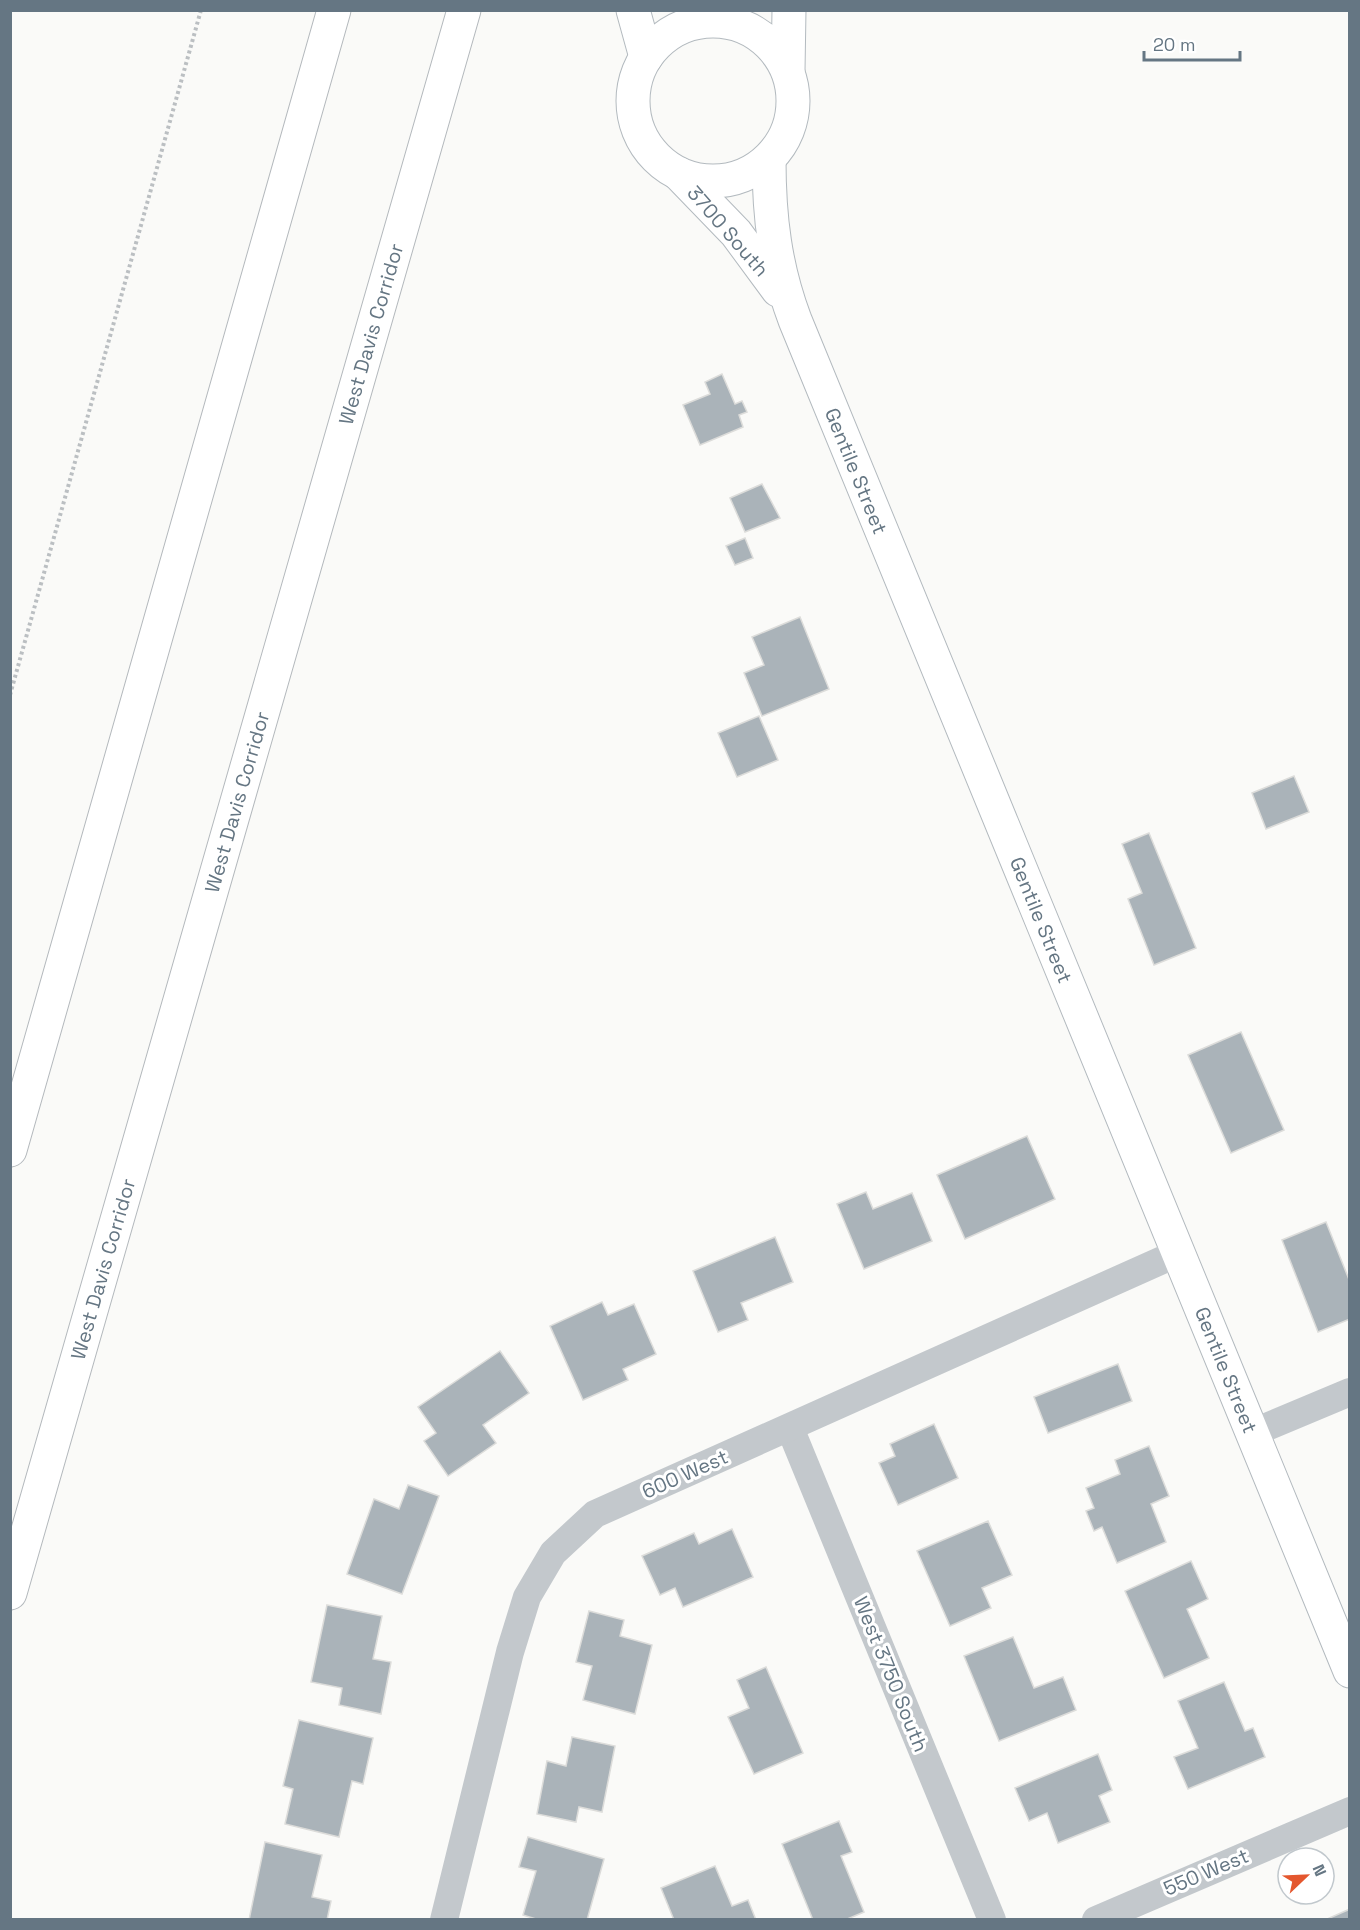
<svg xmlns="http://www.w3.org/2000/svg" width="1360" height="1930" font-family="'Space Grotesk',sans-serif">
<rect width="100%" height="100%" fill="#fafaf8"/>
<g fill="#aab3b9" stroke="#dcdcda" stroke-width="1.5">
<path d="M722,374L735,404L742,401L747,412L739,415L743,427L700,445L683,405L710,394L705,382Z"/>
<path d="M762,484L780,518L745,532L730,498Z"/>
<path d="M745,538L753,558L735,565L726,546Z"/>
<path d="M800,617L829,689L762,716L744,673L764,665L752,637Z"/>
<path d="M759,716L778,760L737,777L718,733Z"/>
<path d="M1294,776L1309,812L1266,829L1252,793Z"/>
<path d="M1149,833L1196,948L1154,965L1128,899L1142,893L1122,844Z"/>
<path d="M1241,1032L1284,1130L1231,1153L1188,1055Z"/>
<path d="M1027,1136L1055,1199L965,1239L937,1175Z"/>
<path d="M866,1192L873,1209L912,1193L932,1241L864,1269L837,1204Z"/>
<path d="M1326,1222L1350,1282V1319L1318,1332L1282,1240Z"/>
<path d="M775,1237L793,1282L741,1303L748,1320L718,1332L693,1271Z"/>
<path d="M602,1302L608,1315L634,1304L656,1354L623,1369L628,1380L583,1400L550,1326Z"/>
<path d="M500,1351L529,1393L483,1425L496,1443L448,1476L424,1441L436,1433L418,1407Z"/>
<path d="M1118,1364L1132,1401L1048,1433L1034,1397Z"/>
<path d="M934,1424L958,1478L898,1505L879,1463L895,1456L890,1444Z"/>
<path d="M1149,1446L1169,1496L1151,1504L1166,1542L1117,1563L1102,1527L1094,1531L1086,1511L1094,1508L1086,1488L1120,1474L1115,1460Z"/>
<path d="M408,1485L439,1496L402,1594L347,1574L374,1499L399,1509Z"/>
<path d="M988,1521L1012,1575L982,1588L991,1608L950,1626L917,1551Z"/>
<path d="M732,1529L753,1577L683,1607L675,1588L660,1595L642,1556L694,1533L699,1544Z"/>
<path d="M1191,1561L1208,1599L1187,1609L1209,1658L1164,1678L1125,1591Z"/>
<path d="M327,1605L382,1616L373,1659L391,1662L381,1714L339,1705L342,1688L311,1682Z"/>
<path d="M589,1611L624,1620L620,1636L652,1645L635,1714L583,1700L592,1666L576,1662Z"/>
<path d="M1013,1637L1034,1688L1063,1677L1076,1710L999,1741L964,1656Z"/>
<path d="M766,1667L803,1753L754,1774L728,1717L749,1708L737,1680Z"/>
<path d="M1224,1682L1245,1731L1253,1728L1265,1757L1188,1789L1174,1757L1198,1748L1178,1701Z"/>
<path d="M299,1720L373,1738L363,1784L352,1781L339,1837L285,1824L293,1789L283,1786Z"/>
<path d="M572,1737L615,1746L602,1812L579,1807L576,1822L537,1814L547,1761L566,1766Z"/>
<path d="M1098,1754L1112,1790L1099,1796L1110,1822L1058,1843L1047,1813L1029,1821L1015,1788Z"/>
<path d="M839,1821L852,1852L841,1856L864,1912L845,1920H813L782,1844Z"/>
<path d="M528,1837L604,1859L587,1920H539L523,1915L536,1871L519,1867Z"/>
<path d="M265,1842L322,1855L312,1897L331,1901L327,1920H249Z"/>
<path d="M715,1866L732,1906L748,1900L756,1920H674L661,1888Z"/>
<path d="M1350,1909V1920H1325Z"/>
</g>
<g fill="none" stroke-linecap="round" stroke-linejoin="round">
<g stroke="#b3babf" stroke-width="35">
<g id="secondary">
<path d="M633,10L646,57"/>
<circle cx="713" cy="101" r="80"/>
<path d="M788,71L789,10"/>
<path d="M769,160C769,217 775,267 795,320L1350,1671"/>
<path d="M679,174L736,233L778,290"/>
</g>
</g>
<g stroke="#b4b9bd" stroke-width="35">
<g id="motorway">
<path d="M10,1150L334,10"/>
<path d="M10,1593L464,10"/>
</g>
</g>
<path stroke="#bbbfc2" stroke-width="4" stroke-dasharray="3 3" stroke-linecap="butt" d="M10,695L201,10"/>
<g stroke="#c3c8cc" stroke-width="28">
<path d="M790,1428L992,1920"/>
<path d="M1252,1433L1350,1392"/>
<path d="M444,1920L510,1652L527,1597L553,1553L595,1514L1178,1253"/>
<path d="M1096,1920L1350,1811"/>
</g>
<use href="#secondary" stroke="#fff" stroke-width="33"/>
<use href="#motorway" stroke="#fff" stroke-width="33"/>
</g>
<g text-anchor="middle" dominant-baseline="central" stroke-width="6" stroke-linejoin="round" paint-order="stroke">
<g font-size="20" fill="#657683" stroke="#fff">
<text transform="translate(728 231) rotate(49)">3700 South</text>
<text transform="translate(371 334) rotate(-74)">West Davis Corridor</text>
<text transform="translate(856 471) rotate(68)">Gentile Street</text>
<text transform="translate(237 802) rotate(-74)">West Davis Corridor</text>
<text transform="translate(1041 920) rotate(68)">Gentile Street</text>
<text transform="translate(103 1269) rotate(-74)">West Davis Corridor</text>
<text transform="translate(1226 1370) rotate(68)">Gentile Street</text>
<text transform="translate(685 1474) rotate(-24)">600 West</text>
<text transform="translate(891 1674) rotate(68)">West 3750 South</text>
<text transform="translate(1206 1872) rotate(-23)">550 West</text>
</g>
</g>
<rect width="1360" height="1930" fill="none" stroke="#657683" stroke-width="24"/>
<g transform="translate(1306 1876) rotate(67)"><circle r="28" fill="#ffffff" stroke="#c1c8cd" stroke-width="1.5"/>
<path d="M0-4.5L10 22L0 15L-10 22Z" fill="#e4572e"/>
<text y="-9" font-size="16" font-weight="bold" text-anchor="middle" fill="#657683">N</text>
</g>
<path d="M1144 51v9h96v-9" fill="none" stroke="#657683" stroke-width="3"/>
<text x="1153" y="51" font-size="18" fill="#657683" stroke="#ffffff" stroke-width="4.5" paint-order="stroke">20 m</text>
</svg>
